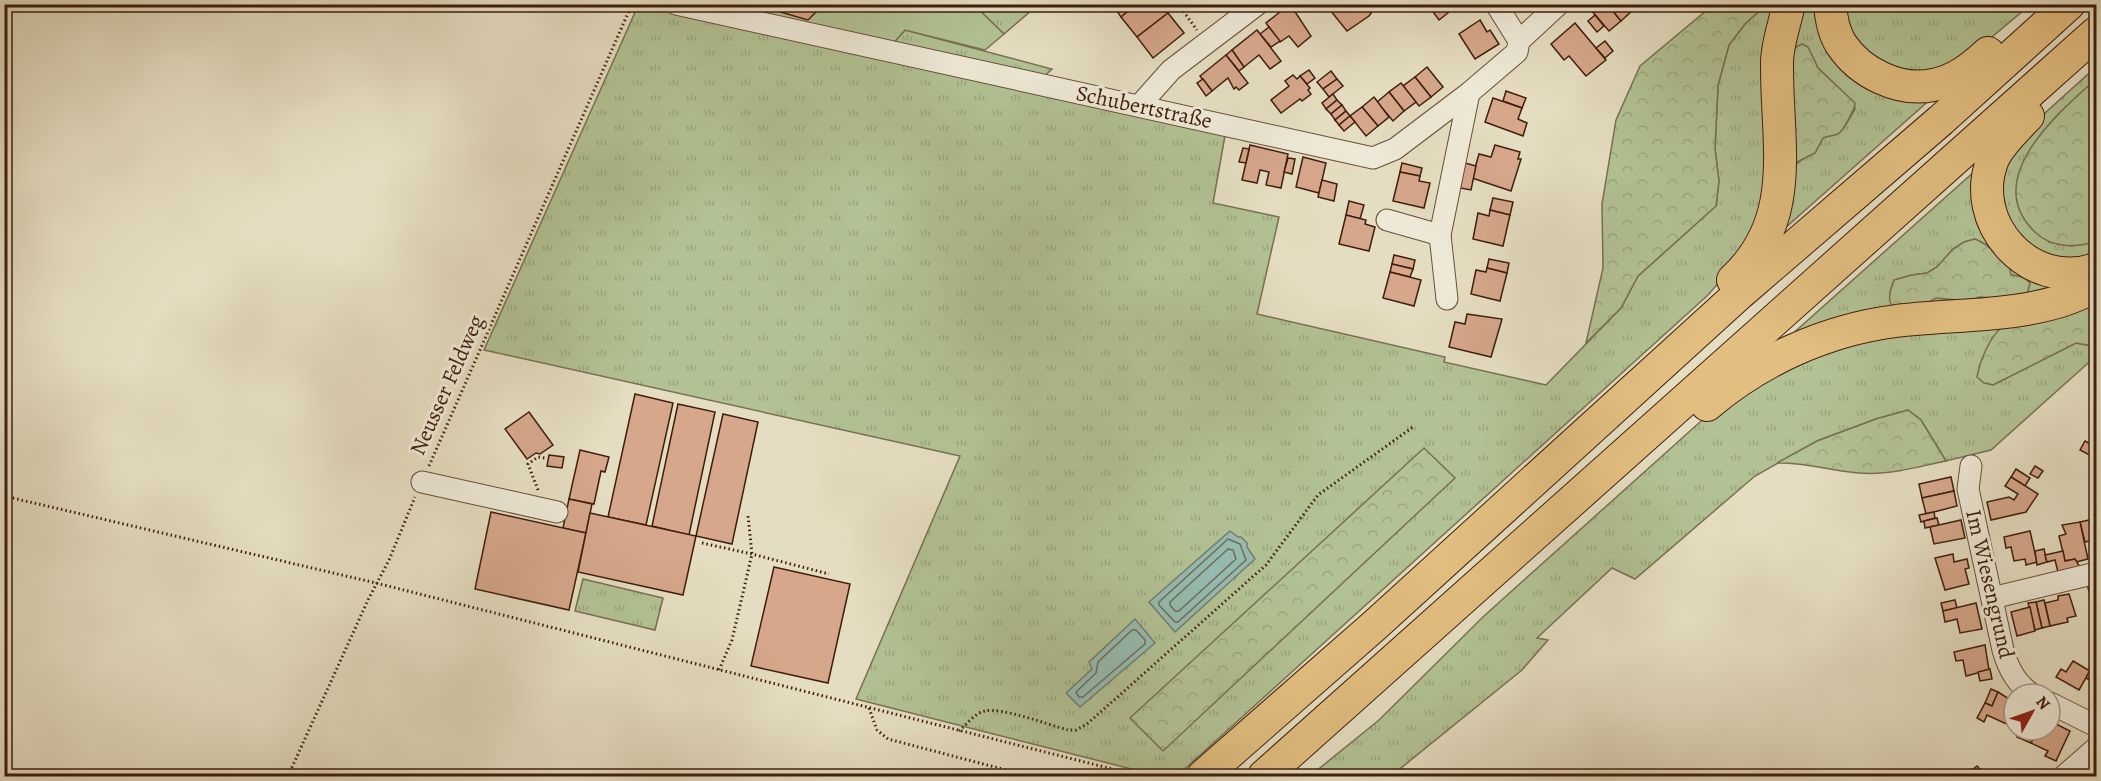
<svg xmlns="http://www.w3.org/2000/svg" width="2101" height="781" font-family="Alegreya,serif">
<defs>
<pattern id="grass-tufts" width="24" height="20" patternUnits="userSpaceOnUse" patternTransform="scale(1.5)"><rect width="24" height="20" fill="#b2c294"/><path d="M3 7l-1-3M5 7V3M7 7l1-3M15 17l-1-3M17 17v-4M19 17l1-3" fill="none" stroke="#9aa67e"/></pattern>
<pattern id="forest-crowns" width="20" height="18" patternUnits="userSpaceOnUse" patternTransform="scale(1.5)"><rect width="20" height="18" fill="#b2c294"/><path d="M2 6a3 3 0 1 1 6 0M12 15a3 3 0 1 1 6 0" fill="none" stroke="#9aa67e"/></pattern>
</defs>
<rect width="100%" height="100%" fill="#e5ddc1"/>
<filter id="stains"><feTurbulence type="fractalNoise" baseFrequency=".00333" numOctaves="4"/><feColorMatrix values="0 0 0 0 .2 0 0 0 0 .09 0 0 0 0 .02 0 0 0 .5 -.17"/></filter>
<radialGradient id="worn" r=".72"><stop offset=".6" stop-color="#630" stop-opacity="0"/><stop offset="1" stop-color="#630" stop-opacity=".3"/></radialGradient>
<g fill="url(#grass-tufts)" stroke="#787050" stroke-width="1.5" fill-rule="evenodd">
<path d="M661,4L1226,130L1213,203L1279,217L1257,314L1445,357L1444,362L1546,385L1621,308L1638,276L1716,206L1719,181L1715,149L1718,86L1729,45L1745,24L1765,6L1777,5L1768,194L1735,264L1708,295L1177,776H1159L856,699L960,456L484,350L637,8L645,5Z"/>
<path d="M974,5H1028L1033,9L1004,34Z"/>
<path d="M1794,5H1823L1837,48L1942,89L1767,244ZM1802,44L1808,48L1818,68L1854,103L1855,109L1844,128L1823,138L1815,153L1804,158L1797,164L1796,47Z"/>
<path d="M1841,5H2030L1975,51L1929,74L1884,68L1851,35Z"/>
<path d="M905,30L1052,69L1039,81L890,47Z"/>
<path d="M2096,67V79L2054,119L2049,242L2072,246L2096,241V256L2074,261L2039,257L2002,216L2003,165L2035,122Z"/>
<path d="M1985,162C1981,176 1978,189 1981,204C1989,257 2045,294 2096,275V278C2057,301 2013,303 1969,307C1898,313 1834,318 1772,355L1771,353ZM1975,239C1984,243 2005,256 2009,265C2010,268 2010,272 2011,275L2023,277L2030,283L2027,294L2017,299L1979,297L1969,301L1936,298L1911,309L1896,310C1886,301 1890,291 1894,280L1912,275L1927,273L1937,267L1953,249L1964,242Z"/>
<path d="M2003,325L1992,340L1979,367L1993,385L2076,343L2087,345L2096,342V356L1991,450L1946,461L1921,420L1908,410L1876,419L1817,441L1755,476L1635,579L1612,568L1537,638L1548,640L1522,670L1391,776H1310L1379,720L1484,616L1700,422L1734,396L1843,342Z"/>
<path d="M583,579L663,598L655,630L575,611Z"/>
</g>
<g fill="url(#forest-crowns)" stroke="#787050" stroke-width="1.5">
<path d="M1713,5H1770L1765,6L1745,24L1729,45L1718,85L1715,149L1719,181L1716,206L1638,276L1621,308L1586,343L1603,268L1602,204L1616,120L1640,66Z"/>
<path d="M1802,44L1808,47L1818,68L1855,103C1855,109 1843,131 1838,134C1834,136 1827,136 1823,138L1815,153L1793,164L1790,54L1796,47Z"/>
<path d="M2096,79V241C2077,248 2052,248 2036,233C1979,180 2057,114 2096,79Z"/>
<path d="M1975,239C1984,243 2005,256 2009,265C2010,268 2010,272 2011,275L2023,277L2030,283L2027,294L2017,299L1979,297L1970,301L1936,298L1922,306L1895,310C1886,301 1890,291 1894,280L1912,275L1927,273L1937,267L1953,249L1964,242Z"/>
<path d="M2096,302V342L2087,345L2076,343L1993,385L1984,383L1977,377C1980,361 1989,338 2002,327C2008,321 2082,306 2096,302Z"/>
<path d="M1908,410L1921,420L1946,461C1925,465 1902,472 1881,473C1846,476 1812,462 1777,463L1817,441L1876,419Z"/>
<path d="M1424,448L1455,478L1163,751L1130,718Z"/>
</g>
<path fill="#b2c294" stroke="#787050" stroke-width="1.5" d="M703,5H974L1004,34L985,50L905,30L890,47Z"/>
<g fill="#96bcb0" stroke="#737d6e" stroke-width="1.5">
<path d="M1230,531L1238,537H1241L1247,543V547L1255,559L1175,632L1149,602Z"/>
<path d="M1135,619L1155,643L1080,707L1066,693L1092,669L1089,662Z"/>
</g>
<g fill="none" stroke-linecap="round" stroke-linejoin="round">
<g stroke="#6a6d5e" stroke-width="1.5">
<path d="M1228,539L1240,544L1246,560L1178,622H1175L1159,605V602Z"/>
<path d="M1228,549L1233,550L1236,559L1179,611H1175L1170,605V602Z"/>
<path d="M1132,630H1136L1145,640V644L1083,697H1079L1076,692L1096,673L1098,662Z"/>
</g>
</g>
<g fill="#d6a78b" stroke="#3f1e0c" stroke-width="1.5">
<path d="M766,4H824L808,20L770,9Z"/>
<path d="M1112,4H1137L1121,17Z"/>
<path d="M1137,4H1162L1168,13L1137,37L1121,17Z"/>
<path d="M1290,4L1311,36L1298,47L1289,36L1280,42L1266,23Z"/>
<path d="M1429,4H1459L1439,20L1428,5Z"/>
<path d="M1597,4H1607L1621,21L1609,31L1591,10Z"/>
<path d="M1607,4H1628L1633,10L1621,21Z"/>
<path d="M1628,4H1640L1633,10Z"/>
<path d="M1326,5L1327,4L1377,5L1369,16L1347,31Z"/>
<path d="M1168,13L1184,33L1153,58L1137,37Z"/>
<path d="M1595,15L1604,26L1597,32L1588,21Z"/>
<path d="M1480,20L1487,32L1490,30L1499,44L1475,59L1459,34Z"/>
<path d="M1575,23L1606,60L1586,76L1569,56L1564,60L1551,44Z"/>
<path d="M1269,27L1280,41L1271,47L1260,34Z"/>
<path d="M1257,30L1281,61L1270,69L1259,55L1244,67L1232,50Z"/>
<path d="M1605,41L1613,51L1605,58L1596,48Z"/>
<path d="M1232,50L1244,67L1239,71L1226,55Z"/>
<path d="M1226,55L1248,83L1239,90L1236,87L1234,89L1228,78L1212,91L1200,76Z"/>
<path d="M1427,67L1443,87L1431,97L1415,77Z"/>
<path d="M1309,70L1315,78L1307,84L1300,76Z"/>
<path d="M1331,71L1337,79L1323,89L1317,82Z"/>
<path d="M1293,75L1297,79L1300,76L1310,88L1308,90L1311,94L1302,101L1300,99L1281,113L1271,100L1289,86L1285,81Z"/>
<path d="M1415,77L1431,97L1419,106L1403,86Z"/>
<path d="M1203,79L1212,91L1206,96L1197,83Z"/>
<path d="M1337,79L1343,86L1329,97L1323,89Z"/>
<path d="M1401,83L1416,102L1404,111L1389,92Z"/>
<path d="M1506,91L1526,98L1522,108L1503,101Z"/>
<path d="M1389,92L1404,111L1393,121L1377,102Z"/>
<path d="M1333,94L1337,100L1326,109L1322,103Z"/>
<path d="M1374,97L1389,117L1378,126L1362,107Z"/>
<path d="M1493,98L1522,108L1518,119L1527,123L1523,136L1485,122Z"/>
<path d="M1337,100L1342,105L1331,114L1326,109Z"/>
<path d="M1342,105L1346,111L1335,120L1331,114Z"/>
<path d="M1362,107L1378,126L1366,136L1350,116Z"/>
<path d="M1346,111L1350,116L1339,125L1335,120Z"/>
<path d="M1350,116L1355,122L1344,131L1339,125Z"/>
<path d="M1250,145L1288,154L1281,188L1266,185L1269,172L1260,170L1257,183L1242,180Z"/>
<path d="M1495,145L1520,152L1518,159H1521L1511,191L1472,178L1479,154L1491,157Z"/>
<path d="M1243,148L1249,149L1246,163L1239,162Z"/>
<path d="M1303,157L1326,163L1319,193L1296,187Z"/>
<path d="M1288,158L1295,159L1292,174L1284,172Z"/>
<path d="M1402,163L1422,168L1420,176L1400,172Z"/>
<path d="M1465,163L1476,166L1471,190L1460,188Z"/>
<path d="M1400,172L1420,176L1419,181L1430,183L1424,208L1393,201Z"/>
<path d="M1322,180L1337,184L1334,201L1318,197Z"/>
<path d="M1493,198L1513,202L1510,215L1490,210Z"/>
<path d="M1349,201L1364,205L1360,219L1346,215Z"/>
<path d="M1490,210L1510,215L1503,246L1473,239L1478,213L1489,216Z"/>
<path d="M1346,215L1366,220L1365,224L1375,227L1369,251L1339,244Z"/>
<path d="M1394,255L1415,260L1413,269L1392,264Z"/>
<path d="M1489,259L1509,263L1507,273L1487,268Z"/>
<path d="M1392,264L1413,269L1410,277L1390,272Z"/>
<path d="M1487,268L1507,273L1500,301L1471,294L1476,270L1486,272Z"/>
<path d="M1390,272L1421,280L1414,306L1383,298Z"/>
<path d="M1467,314L1502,319L1491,357L1449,347L1455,322L1465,324Z"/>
<path d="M635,394L673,403L646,525L608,517Z"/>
<path d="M678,404L715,412L689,535L652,526Z"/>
<path d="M529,412L553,445L540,454L536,453L527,459L505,429Z"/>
<path d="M723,414L758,422L732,544L696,536Z"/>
<path d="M2085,441L2096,447L2093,457L2080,450Z"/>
<path d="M580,450L609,457L605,472L601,471L594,504L569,499Z"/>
<path d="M549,455L564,457L562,468L547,466Z"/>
<path d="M2035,466L2043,471L2038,478L2030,474Z"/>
<path d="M2016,469L2030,478L2025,486L2011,477Z"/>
<path d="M1951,477L1954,491L1922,498L1919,484Z"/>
<path d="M2011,477L2038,494L2026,512L1991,520L1987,502L2009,497L2014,500L2018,494L2005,486Z"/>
<path d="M1954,491L1957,506L1926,514L1922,498Z"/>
<path d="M569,499L592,504L586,533L563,528Z"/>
<path d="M491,512L586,533L569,610L475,589Z"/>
<path d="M1934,512L1935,518L1921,522L1919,515Z"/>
<path d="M590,513L696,536L683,595L578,572Z"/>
<path d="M1937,518L1939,525L1925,528L1924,521Z"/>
<path d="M2096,518V533L2092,534L2089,520Z"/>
<path d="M1961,520L1965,538L1934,544L1930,527Z"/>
<path d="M2089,520L2094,540L2085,542L2080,522Z"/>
<path d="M2080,522L2088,559L2076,562L2075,559L2065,561L2059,536L2066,534L2062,525Z"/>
<path d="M2030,531L2037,562L2026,565L2025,559L2014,561L2011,547L2006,548L2004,537Z"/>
<path d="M2044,549L2047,562L2037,565L2035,551Z"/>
<path d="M2063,551L2065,561L2075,559L2080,567L2058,572L2055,560L2047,562L2045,555Z"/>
<path d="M1953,554L1954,562L1967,559L1969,568L1965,569L1969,584L1945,590L1935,558Z"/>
<path d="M774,567L850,584L828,683L751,666Z"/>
<path d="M2094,581L2096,590L2089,592L2087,582Z"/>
<path d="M2069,594L2076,616L2067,618L2068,622L2050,626L2045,603L2058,600V596Z"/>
<path d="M1955,600L1957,608L1943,611L1941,603Z"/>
<path d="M2044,600L2050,626L2042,628L2036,602Z"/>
<path d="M2036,602L2042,628L2035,630L2028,603Z"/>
<path d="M1976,603L1982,629L1960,633L1957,619L1945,622L1943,611Z"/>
<path d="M2030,607L2035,631L2017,636L2011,612Z"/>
<path d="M1985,645L1989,670L1966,676L1963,660L1956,661L1954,652Z"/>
<path d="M2073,661L2090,671L2079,690L2056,677L2061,669L2066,672Z"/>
<path d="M2092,666L2096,669V678L2094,683L2086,678Z"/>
<path d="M1990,669L1992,679L1980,681L1978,672Z"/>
<path d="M1991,689L1998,692L1992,706L1985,703Z"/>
<path d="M1998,692L2014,702V720L2011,726L1987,715L1984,722L1977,718L1985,703L1992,706Z"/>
<path d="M2050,721L2070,731L2056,761L2045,756L2048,751L2031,743L2037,730H2050Z"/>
<path d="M2020,730H2037L2031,743L2017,737Z"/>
<path d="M1977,766L1986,776H1965Z"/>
</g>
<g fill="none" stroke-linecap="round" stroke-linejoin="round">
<g stroke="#684e39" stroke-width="23">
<g id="minor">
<path d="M676,4L1373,158L1395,149L1469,93L1517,52L1519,41L1559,4"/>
<path d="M1496,4L1519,41"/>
<path d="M1139,106L1171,70L1258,4"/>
<path d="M1387,220L1440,235"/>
<path d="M1447,299L1440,235L1469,93"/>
<path d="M1971,466L1968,489L2003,650C2008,668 2016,684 2032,694"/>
<path d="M422,482L557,512"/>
<path d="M1992,598L2096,573"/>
<path d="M2050,703L2096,726"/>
<path d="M2064,776L2096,748"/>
</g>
</g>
<g stroke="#3f1e0c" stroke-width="34">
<g id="highway">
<path d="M1830,4C1831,18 1834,33 1841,44C1860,73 1899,92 1933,85C1955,81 1972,68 1988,53"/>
<path d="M2028,116C2017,127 1999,145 1993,159C1967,223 2030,292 2096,269"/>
<path d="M1733,280C1799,219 1776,142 1777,63C1777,44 1785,23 1789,4"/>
<path d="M1707,405C1760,360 1826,330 1896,321C1958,313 2042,319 2096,285"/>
<path d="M1203,776L1374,626L1739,294L1941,120L2069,4"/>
<path d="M1264,776L2096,33"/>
</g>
</g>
<g stroke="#3f1e0c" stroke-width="3" stroke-dasharray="1.5 3" stroke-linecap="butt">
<path d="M1178,4L1197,30"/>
<path d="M429,466L632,4"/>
<path d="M538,490L528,464L538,457L545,458"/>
<path d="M4,496L376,583L1140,776"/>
<path d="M702,543L752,554L829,574"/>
<path d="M719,670L732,640L752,554L748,516"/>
<path d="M869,708L877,730L888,739L1029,776"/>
<path d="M959,731C967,724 975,713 985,711C1002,707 1049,725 1068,730H1076L1087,724L1266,565L1318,495L1413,427"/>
<path d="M288,776L368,600L389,560L415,497"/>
</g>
<use href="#minor" stroke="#eee9d7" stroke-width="21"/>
<use href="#highway" stroke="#e2be80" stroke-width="32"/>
</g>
<g text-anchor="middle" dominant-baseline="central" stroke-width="6" stroke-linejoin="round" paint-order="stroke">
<g font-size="22" fill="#3f1e0c" stroke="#eee9d7">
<text transform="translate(1144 107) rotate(12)">Schubertstraße</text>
<text transform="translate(447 385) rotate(-66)">Neusser Feldweg</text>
<text transform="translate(1990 584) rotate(77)">Im Wiesengrund</text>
</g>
</g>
<rect width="2101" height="781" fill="none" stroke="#e5ddc1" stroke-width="24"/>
<rect x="6" y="6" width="2089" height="769" fill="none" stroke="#3f1e0c" stroke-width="3"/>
<rect x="12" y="12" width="2077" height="757" fill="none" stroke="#3f1e0c" stroke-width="1.5"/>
<g transform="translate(2032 712) rotate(50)"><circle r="28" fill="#eee9d7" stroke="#a89886" stroke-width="1.5"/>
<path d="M0-4.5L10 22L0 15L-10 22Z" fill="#8f2418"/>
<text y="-9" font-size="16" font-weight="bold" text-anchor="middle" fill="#3f1e0c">N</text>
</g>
<rect width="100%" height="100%" filter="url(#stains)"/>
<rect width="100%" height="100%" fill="url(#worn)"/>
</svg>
